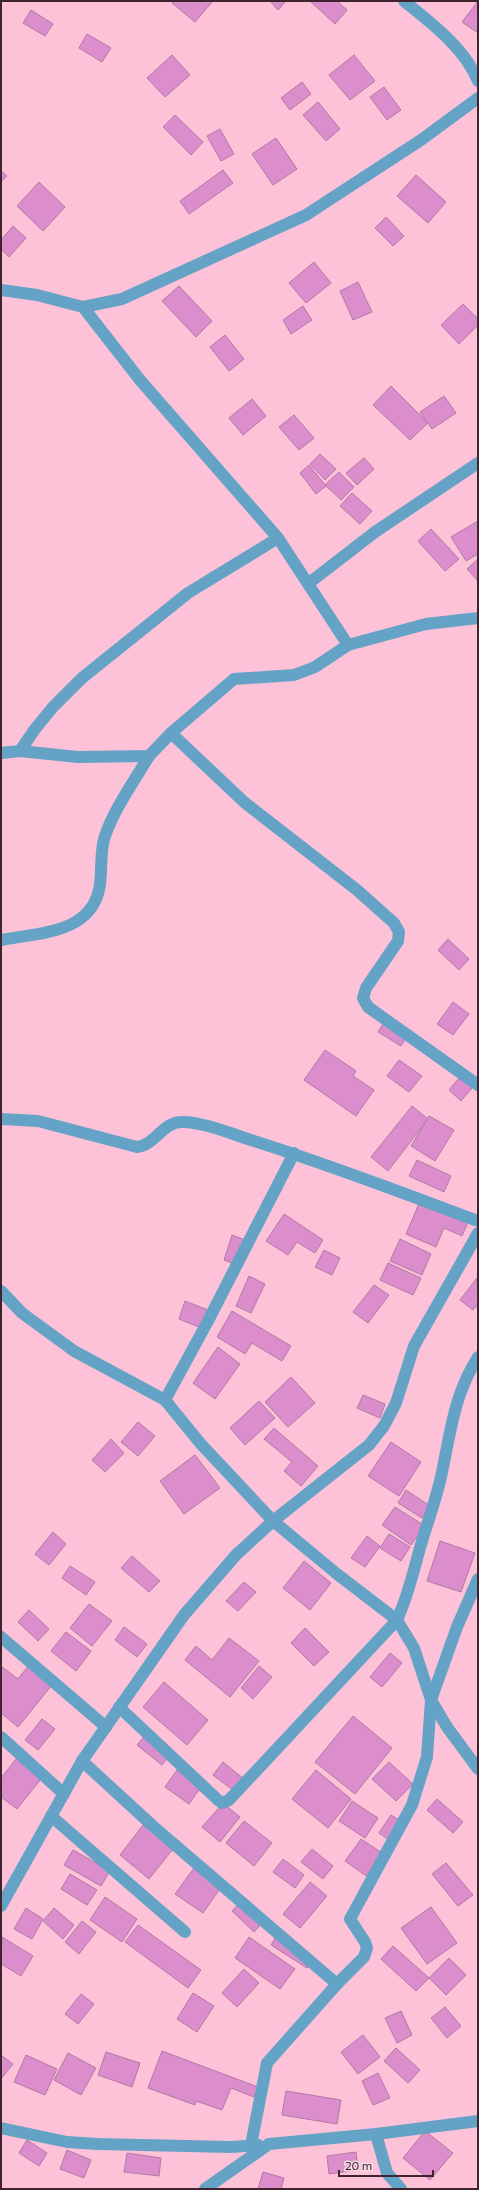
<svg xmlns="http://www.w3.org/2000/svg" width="479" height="2190" font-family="Commissioner,sans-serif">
<rect width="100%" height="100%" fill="#fdc2d8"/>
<g fill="#db8dcc" stroke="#b17aa5">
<path d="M173,1H213L195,22L172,3Z"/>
<path d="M270,1H286L278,10Z"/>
<path d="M310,1H337L347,10L335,24Z"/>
<path d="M478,1V33L462,22Z"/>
<path d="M31,10L53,24L45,36L23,23Z"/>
<path d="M87,34L111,48L102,62L79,48Z"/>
<path d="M172,55L190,75L165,97L147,78Z"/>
<path d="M354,55L375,81L350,100L329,75Z"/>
<path d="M302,82L311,94L290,110L281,98Z"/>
<path d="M384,87L401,110L387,120L370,97Z"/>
<path d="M318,102L340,129L326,141L303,115Z"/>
<path d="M175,115L203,142L191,155L163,127Z"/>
<path d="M220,129L234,154L221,161L207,136Z"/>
<path d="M276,138L297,169L273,185L252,154Z"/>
<path d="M223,170L233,183L189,214L180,201Z"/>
<path d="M1,171L7,176L1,182Z"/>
<path d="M416,175L446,202L428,223L397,196Z"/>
<path d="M39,182L65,207L43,231L17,206Z"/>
<path d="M386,217L404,236L393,246L375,228Z"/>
<path d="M13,226L26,238L9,257L1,249V240Z"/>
<path d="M314,262L331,283L306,303L289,283Z"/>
<path d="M358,282L372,312L353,320L340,291Z"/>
<path d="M179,286L212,321L196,337L162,301Z"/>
<path d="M463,304L478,319V325L459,344L441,325Z"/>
<path d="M303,306L312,320L291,334L283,320Z"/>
<path d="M225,335L244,359L229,371L210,347Z"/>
<path d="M391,386L428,423L410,440L373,405Z"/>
<path d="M444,396L456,413L432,429L420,412Z"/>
<path d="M252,399L266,416L243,435L229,418Z"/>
<path d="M294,415L314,438L299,450L279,427Z"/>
<path d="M320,454L336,469L325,480L310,464Z"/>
<path d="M364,458L374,469L357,485L346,473Z"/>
<path d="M309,465L326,486L316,494L300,473Z"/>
<path d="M339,472L354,487L341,500L325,485Z"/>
<path d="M352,493L372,511L360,524L340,506Z"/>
<path d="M478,521V554L466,561L451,537Z"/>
<path d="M431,529L459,559L445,571L418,541Z"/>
<path d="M478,559V581L467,569Z"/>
<path d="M448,939L469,959L459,970L438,950Z"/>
<path d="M453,1002L469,1014L453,1035L437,1024Z"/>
<path d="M387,1017L410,1031L401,1046L378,1032Z"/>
<path d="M325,1050L356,1071L353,1076L374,1090L356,1116L304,1080Z"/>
<path d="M399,1060L422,1076L409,1092L387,1076Z"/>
<path d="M465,1071L477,1082L461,1101L449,1090Z"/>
<path d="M412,1106L428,1119L388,1171L371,1157Z"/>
<path d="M429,1116L454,1130L435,1161L411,1146Z"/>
<path d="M417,1160L451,1176L444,1192L409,1176Z"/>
<path d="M421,1199L469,1220L462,1236L444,1228L436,1247L406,1234Z"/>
<path d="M284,1214L323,1240L315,1253L297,1242L288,1255L266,1241Z"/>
<path d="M232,1235L251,1242L242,1267L224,1260Z"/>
<path d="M400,1239L431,1254L422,1275L390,1261Z"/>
<path d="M324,1250L340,1258L332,1275L315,1267Z"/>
<path d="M388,1263L421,1278L413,1295L380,1280Z"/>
<path d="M249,1276L265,1284L251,1313L236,1306Z"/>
<path d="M477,1278L478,1304L473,1310L460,1300Z"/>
<path d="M374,1285L389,1295L368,1323L353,1312Z"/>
<path d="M185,1301L213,1312L206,1330L179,1319Z"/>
<path d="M232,1311L291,1346L282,1361L252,1343L245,1354L217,1337Z"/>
<path d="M218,1347L240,1364L215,1399L193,1383Z"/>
<path d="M291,1377L315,1403L288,1427L265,1402Z"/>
<path d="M363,1395L385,1404L380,1418L357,1408Z"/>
<path d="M259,1401L275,1418L245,1445L230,1428Z"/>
<path d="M138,1422L155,1436L138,1456L121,1442Z"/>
<path d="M274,1428L318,1466L301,1486L284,1471L292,1462L264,1439Z"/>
<path d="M111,1439L124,1453L105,1472L92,1460Z"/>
<path d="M391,1442L421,1462L399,1496L368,1476Z"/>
<path d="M195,1455L220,1488L184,1514L160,1481Z"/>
<path d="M406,1490L430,1506L422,1518L398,1503Z"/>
<path d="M395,1507L425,1526L411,1545L382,1525Z"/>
<path d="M53,1532L66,1544L49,1565L35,1554Z"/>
<path d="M389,1534L410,1547L401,1561L380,1548Z"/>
<path d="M367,1536L380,1546L365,1567L351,1558Z"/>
<path d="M440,1541L475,1553L461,1592L427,1581Z"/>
<path d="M132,1556L160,1581L149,1592L121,1568Z"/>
<path d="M304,1561L331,1583L310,1610L283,1588Z"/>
<path d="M70,1566L95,1582L86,1595L62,1578Z"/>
<path d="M244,1582L256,1592L238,1611L226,1601Z"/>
<path d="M89,1604L112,1621L92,1646L70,1628Z"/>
<path d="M29,1610L49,1629L38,1641L18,1622Z"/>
<path d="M124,1627L147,1644L137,1657L115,1640Z"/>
<path d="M305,1628L329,1652L314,1666L291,1643Z"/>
<path d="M66,1632L91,1651L76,1671L51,1651Z"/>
<path d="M229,1638L259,1661L230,1697L185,1660L196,1646L212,1660Z"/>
<path d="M390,1653L402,1663L382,1687L370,1677Z"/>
<path d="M32,1661L56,1680L18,1727L1,1713V1666L18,1679Z"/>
<path d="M259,1666L272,1677L253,1699L241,1688Z"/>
<path d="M164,1682L208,1720L187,1745L143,1707Z"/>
<path d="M353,1716L392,1748L355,1794L315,1762Z"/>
<path d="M42,1719L55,1729L38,1750L25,1740Z"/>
<path d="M148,1732L173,1751L162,1765L137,1745Z"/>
<path d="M20,1754L45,1774L17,1809L1,1797V1778Z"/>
<path d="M223,1762L244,1779L234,1791L213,1775Z"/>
<path d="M389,1762L413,1784L396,1801L372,1779Z"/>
<path d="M177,1770L201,1787L189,1804L165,1787Z"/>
<path d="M316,1770L351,1799L328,1828L292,1799Z"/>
<path d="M437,1799L463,1822L453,1833L427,1810Z"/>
<path d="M352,1801L378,1818L365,1838L339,1821Z"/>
<path d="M223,1803L240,1817L220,1842L202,1827Z"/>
<path d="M391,1815L406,1824L393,1843L379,1833Z"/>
<path d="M244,1821L272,1843L254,1866L226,1843Z"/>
<path d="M143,1825L173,1849L149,1879L120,1855Z"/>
<path d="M361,1839L388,1857L372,1880L345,1861Z"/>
<path d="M312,1849L333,1866L323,1879L301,1862Z"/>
<path d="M73,1850L110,1871L101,1886L64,1865Z"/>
<path d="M283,1859L304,1875L295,1888L273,1872Z"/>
<path d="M446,1863L473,1895L458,1906L432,1874Z"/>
<path d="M197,1864L224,1883L203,1913L175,1894Z"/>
<path d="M70,1874L97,1890L87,1905L61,1889Z"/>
<path d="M310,1882L327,1896L300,1928L283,1914Z"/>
<path d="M105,1897L137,1919L122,1942L90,1920Z"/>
<path d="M243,1899L265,1920L254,1932L232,1911Z"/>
<path d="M431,1907L457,1943L427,1964L401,1928Z"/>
<path d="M26,1908L43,1919L32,1939L14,1929Z"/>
<path d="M54,1908L74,1925L63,1939L43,1921Z"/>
<path d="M82,1921L96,1932L79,1954L65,1942Z"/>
<path d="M138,1925L201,1970L188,1988L125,1942Z"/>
<path d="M278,1933L314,1957L307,1968L271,1945Z"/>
<path d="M2,1937L33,1956L21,1976L1,1964Z"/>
<path d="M249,1937L295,1969L280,1989L235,1958Z"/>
<path d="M393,1946L429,1978L416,1991L381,1959Z"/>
<path d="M449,1958L466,1975L446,1995L429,1978Z"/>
<path d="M244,1969L259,1983L237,2007L222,1993Z"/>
<path d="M193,1993L214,2006L197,2032L177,2019Z"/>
<path d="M81,1994L94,2004L78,2024L65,2014Z"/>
<path d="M445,2007L461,2026L447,2038L431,2018Z"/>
<path d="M401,2011L412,2035L397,2043L385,2018Z"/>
<path d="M363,2035L380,2057L358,2074L341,2052Z"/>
<path d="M396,2048L420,2070L408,2083L384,2061Z"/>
<path d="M162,2051L258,2087L254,2097L231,2088L222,2110L196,2101L195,2105L148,2088Z"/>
<path d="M106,2052L140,2063L132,2087L98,2075Z"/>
<path d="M68,2053L96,2068L81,2095L54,2080Z"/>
<path d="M1,2055L13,2064L1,2079Z"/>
<path d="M26,2055L57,2069L45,2095L14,2082Z"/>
<path d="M378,2073L390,2098L373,2105L362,2081Z"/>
<path d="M286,2091L341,2100L337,2124L282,2115Z"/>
<path d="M425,2131L453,2153L430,2180L403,2158Z"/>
<path d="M27,2140L47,2153L39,2166L19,2153Z"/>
<path d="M67,2150L91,2160L84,2178L60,2169Z"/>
<path d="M356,2152L358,2170L329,2174L327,2156Z"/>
<path d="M127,2153L161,2158L159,2176L124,2172Z"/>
<path d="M263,2172L284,2178L281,2189H258Z"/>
</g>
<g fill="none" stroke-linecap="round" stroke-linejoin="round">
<g stroke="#64a3c6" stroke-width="12">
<path d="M404,1C431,23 465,48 478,81"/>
<path d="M1,290L37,295L83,307L140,380L278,538L348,645"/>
<path d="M83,307L122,299L306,215L421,140L478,98"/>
<path d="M309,583L375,532L478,463"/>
<path d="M171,733L244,802L357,890L394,923L399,932L398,941L366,988L363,998L368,1007L478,1085"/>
<path d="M20,751L35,729L53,707L82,678L188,593L278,538"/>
<path d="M1,753L20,751L78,757L149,756L171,733L234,679L294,675L315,667L348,645L426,624L478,618"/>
<path d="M1,940C37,933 89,934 99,890C103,872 99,853 105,836C114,809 135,780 149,756"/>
<path d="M1,1119L38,1121L137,1147C155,1145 163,1122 181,1122C200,1121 232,1134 251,1140C328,1164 403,1193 478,1221"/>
<path d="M1,1291L22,1313L74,1351L165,1400L200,1443L273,1521L337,1574L397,1620L414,1648L431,1700L447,1727L478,1769"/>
<path d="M165,1400L208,1321L294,1153"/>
<path d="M1,1637L106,1727"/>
<path d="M119,1707L218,1800L222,1803L229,1800L397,1620C408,1596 413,1573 420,1548C427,1523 437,1498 442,1472C451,1430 454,1395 478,1357"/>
<path d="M1,1737L64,1794"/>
<path d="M82,1761L154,1827L337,1984"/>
<path d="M51,1816L185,1932"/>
<path d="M1,1906L82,1761L184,1615L236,1555L273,1521L369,1445L384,1426L396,1403L414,1346L478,1233"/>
<path d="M1,2128L67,2142L98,2144L231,2147L258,2145"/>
<path d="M376,2134L387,2173L401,2189"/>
<path d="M251,2145L267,2063L337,1984L364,1957L367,1948L365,1942L350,1919L412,1805L427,1757L431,1700L457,1627L478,1579"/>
<path d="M205,2189L269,2144L376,2134L478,2121"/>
</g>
</g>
<rect width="479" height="2190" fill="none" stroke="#3f232e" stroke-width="4"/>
<path d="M339 2170v6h94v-6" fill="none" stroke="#3f232e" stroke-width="2"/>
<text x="345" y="2170" font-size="12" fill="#3f232e" stroke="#f7d9e4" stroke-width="3" paint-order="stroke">20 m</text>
</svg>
